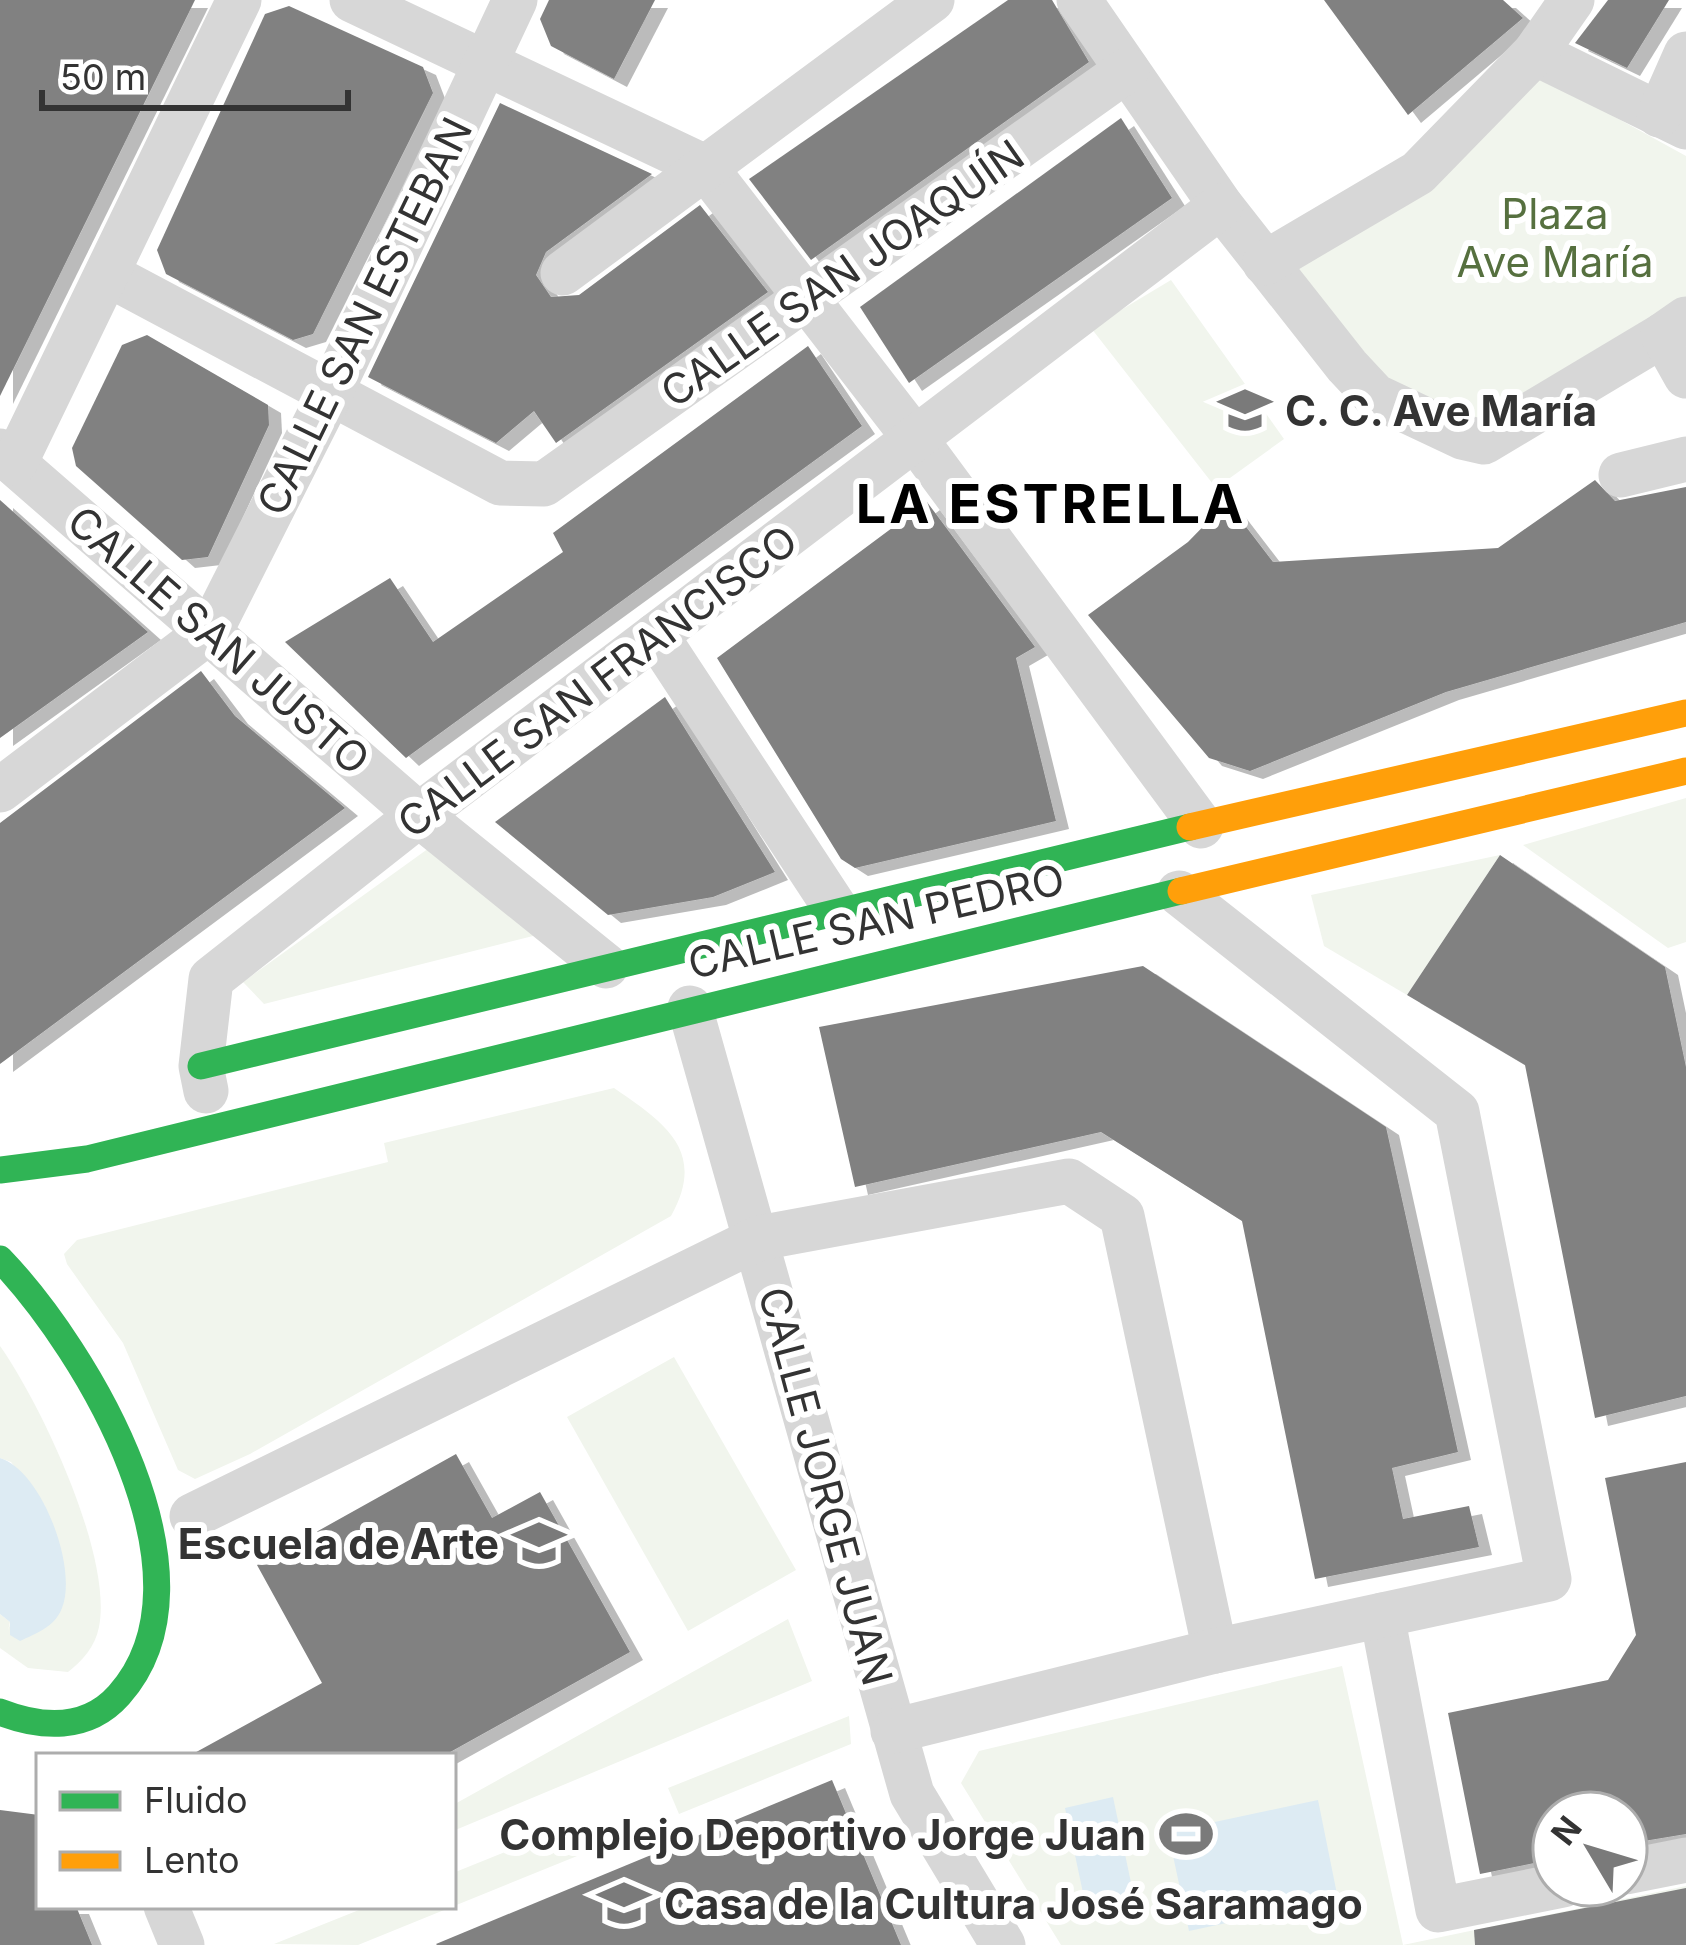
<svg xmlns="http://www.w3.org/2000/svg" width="1686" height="1945" font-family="Inter,sans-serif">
<defs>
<filter id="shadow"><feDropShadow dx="13" dy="8" stdDeviation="0" flood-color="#0004"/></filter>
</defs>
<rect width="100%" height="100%" fill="#fff"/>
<g fill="#f1f5ed">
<path d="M1526,68L1686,156V306L1472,435L1370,379L1270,264Z"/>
<path d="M1171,280L1284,439L1216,488L1091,328Z"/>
<path d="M1686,798V942L1668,948L1523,845Z"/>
<path d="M436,843L549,932L264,1004L243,982Z"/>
<path d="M1500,855L1407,995L1324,946L1311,895Z"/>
<path d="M614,1088C663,1122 708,1150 671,1216L250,1454L195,1479L178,1470L123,1343L67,1264L64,1254L77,1240L388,1162L384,1143Z"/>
<path d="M0,1346C41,1404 113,1556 99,1627C95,1647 83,1660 68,1672L28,1668L0,1648V1614L10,1622L8,1631L45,1506L11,1462L0,1458Z"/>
<path d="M674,1357L796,1570L688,1631L567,1417Z"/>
<path d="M788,1619L812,1681L453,1831V1805Z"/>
<path d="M1342,1666L1403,1945L1686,1886V1945H1061L961,1783L979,1751Z"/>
<path d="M849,1716L851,1744L679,1814L668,1788Z"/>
<path d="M575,1824L587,1852L358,1945L274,1944L369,1906H453V1873Z"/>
</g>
<g fill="#ddebf3">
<path d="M0,1458C42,1471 78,1568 62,1608C55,1627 35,1634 20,1641L10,1635V1622L0,1614Z"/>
<path d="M1113,1797L1134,1897L1086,1907L1065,1808Z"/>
<path d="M1318,1800L1338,1899L1189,1931L1168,1832Z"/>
</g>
<g fill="#818181" filter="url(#shadow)">
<path d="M0,0H195L0,396Z"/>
<path d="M549,0H655L614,79L551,46L540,19Z"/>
<path d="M1008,0H1052L1089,62L811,260L749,179Z"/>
<path d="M1324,0H1503L1523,18L1408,115Z"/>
<path d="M1608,0H1669L1627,68L1575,43Z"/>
<path d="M289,6L423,67L433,93L313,334L293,340L166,274L157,250L265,14Z"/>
<path d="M500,103L652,174L546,252L536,275L551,297L579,295L700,205L768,292L556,443L534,411L496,443L368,377Z"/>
<path d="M1121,118L1172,198L909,383L860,307Z"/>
<path d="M147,335L268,405L269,425L208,557L182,560L76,466L72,448L122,345Z"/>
<path d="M808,346L862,426L406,758L285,642L390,578L433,642L563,552L553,533Z"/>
<path d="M1595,480L1615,501L1686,487V622L1446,692L1250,771L1209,758L1088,615L1188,542L1227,502L1273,562L1498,548Z"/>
<path d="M0,500L148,632L0,738Z"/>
<path d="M927,502L1035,647L1016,658L1056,821L855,868L841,859L717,658Z"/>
<path d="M201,671L235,716L345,808L0,1064V823Z"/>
<path d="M665,697L775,872L713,897L608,915L495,822Z"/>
<path d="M1500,855L1665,967L1686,1067V1396L1595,1418L1525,1065L1407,995Z"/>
<path d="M1143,966L1386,1127L1458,1452L1392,1468L1403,1519L1469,1506L1479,1547L1315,1579L1242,1221L1101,1132L855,1187L819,1027Z"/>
<path d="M456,1454L492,1518L540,1492L630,1652L443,1756H189L322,1683L257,1565Z"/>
<path d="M1686,1462V1834L1626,1844V1813H1554V1859L1480,1874L1448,1713L1608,1680L1636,1635L1605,1478Z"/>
<path d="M832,1780L901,1945H437L436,1944Z"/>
<path d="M0,1810L39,1815V1906H76L92,1945H0Z"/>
<path d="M1686,1888V1945H1475L1474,1930Z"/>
</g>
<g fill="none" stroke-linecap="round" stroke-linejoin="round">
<g stroke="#d7d7d7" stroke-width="45">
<path d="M352,0L705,167L916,440L1201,826"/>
<path d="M1079,0L1221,206L1347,366L1375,396L1462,437L1484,442L1663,335"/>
<path d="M1535,53L1686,127"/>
<path d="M1659,115L1686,54"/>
<path d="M1265,263L1418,173L1535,53L1572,0"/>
<path d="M563,273L932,0"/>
<path d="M109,275L500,483L544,484L1127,70"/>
<path d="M1686,319L1663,335L1686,376"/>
<path d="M0,451L419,815L606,966"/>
<path d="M15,463L239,0"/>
<path d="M1621,475L1686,459"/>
<path d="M656,635L836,909"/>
<path d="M0,790L211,630L331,392L515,0"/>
<path d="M690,1008L912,1794L1003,1945"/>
<path d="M206,1091L201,1066L211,979L419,815L1221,206"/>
<path d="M192,1516L759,1238L1069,1181L1122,1216L1215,1651"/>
<path d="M1382,1615L1438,1910L1563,1885"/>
<path d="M893,1731L1215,1651L1549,1579L1457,1112L1179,893"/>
<path d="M1626,1872L1686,1860"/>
<path d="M166,1906L182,1945"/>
</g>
<g stroke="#30b455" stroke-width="27">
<path d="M201,1066L1190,827"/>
<path d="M0,1170L87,1159L1181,891"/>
<path d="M0,1259C88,1351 223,1578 119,1695C87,1731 41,1728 0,1712"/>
</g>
<g stroke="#ff9f0a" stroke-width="27">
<path d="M1190,827L1686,713"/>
<path d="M1181,891L1686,771"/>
</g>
</g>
<defs>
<g id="school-bare" transform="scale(4.14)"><path d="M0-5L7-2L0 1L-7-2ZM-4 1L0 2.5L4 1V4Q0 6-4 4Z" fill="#7a7a7a" stroke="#fff" stroke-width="2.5" paint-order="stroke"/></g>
<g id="university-bare" transform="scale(4.14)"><path d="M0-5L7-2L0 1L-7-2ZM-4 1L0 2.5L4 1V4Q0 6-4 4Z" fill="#7a7a7a" stroke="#fff" stroke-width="2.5" paint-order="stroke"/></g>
<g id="stadium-bare" transform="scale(4.14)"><path d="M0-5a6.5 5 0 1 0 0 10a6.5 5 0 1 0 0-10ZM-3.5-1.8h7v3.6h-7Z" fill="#7a7a7a" stroke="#fff" stroke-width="2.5" paint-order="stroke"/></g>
</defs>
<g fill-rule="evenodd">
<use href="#school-bare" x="1245" y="410"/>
<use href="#university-bare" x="539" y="1543"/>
<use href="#stadium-bare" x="1186" y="1834"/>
<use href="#university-bare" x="624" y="1903"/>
</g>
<g text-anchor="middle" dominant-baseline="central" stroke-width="12" stroke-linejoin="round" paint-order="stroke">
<g font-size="42" fill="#56703f" stroke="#fff">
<text x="1555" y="213">Plaza<tspan x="1555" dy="48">Ave María</tspan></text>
</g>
<g font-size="42" fill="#333" stroke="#fff">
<text transform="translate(842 273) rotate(-35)">CALLE SAN JOAQUÍN</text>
<text transform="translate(364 316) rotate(-64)">CALLE SAN ESTEBAN</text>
<text transform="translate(219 640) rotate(41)">CALLE SAN JUSTO</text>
<text transform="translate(597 681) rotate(-37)">CALLE SAN FRANCISCO</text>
<text transform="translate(876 921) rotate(-13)">CALLE SAN PEDRO</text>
<text transform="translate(826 1486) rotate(75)">CALLE JORGE JUAN</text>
</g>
<g font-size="42" font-weight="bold" fill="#333" stroke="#fff" text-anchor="start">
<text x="1285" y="410">C. C. Ave María</text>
<text x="499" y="1543" text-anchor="end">Escuela de Arte</text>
<text x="1146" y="1834" text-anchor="end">Complejo Deportivo Jorge Juan</text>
<text x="664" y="1903">Casa de la Cultura José Saramago</text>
</g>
<g font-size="54" font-weight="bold" letter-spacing="3" fill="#000" stroke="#fff">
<text x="1051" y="503">LA ESTRELLA</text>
</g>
</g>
<rect x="36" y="1753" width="420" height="156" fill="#ffffff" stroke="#adadad" stroke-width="3"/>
<rect x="60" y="1792" width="60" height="18" fill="#30b455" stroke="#adadad" stroke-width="3"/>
<text x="144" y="1813" font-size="36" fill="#333333">Fluido</text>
<rect x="60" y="1852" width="60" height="18" fill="#ff9f0a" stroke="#adadad" stroke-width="3"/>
<text x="144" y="1873" font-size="36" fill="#333333">Lento</text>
<g transform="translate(1590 1849) rotate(308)"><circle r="57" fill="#ffffff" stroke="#adadad" stroke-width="3"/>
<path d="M0-9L21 45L0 30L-21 45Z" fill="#7a7a7a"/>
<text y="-18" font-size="33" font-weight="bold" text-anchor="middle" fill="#333333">N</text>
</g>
<path d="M42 90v18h306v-18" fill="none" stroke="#333333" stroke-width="6"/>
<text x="60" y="90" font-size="36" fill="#333333" stroke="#ffffff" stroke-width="9" paint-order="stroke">50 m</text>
</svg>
